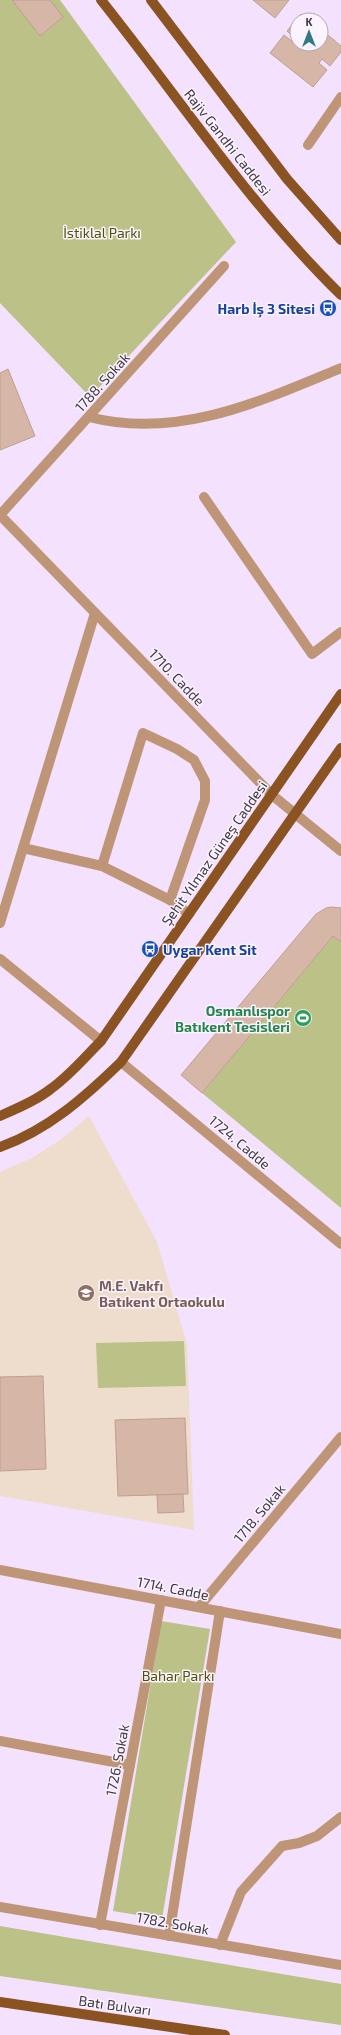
<svg xmlns="http://www.w3.org/2000/svg" width="341" height="2035" font-family="'Exo 2',sans-serif">
<rect width="100%" height="100%" fill="#f4e1fe"/>
<path fill="#eedccc" d="M89,1116L157,1242L187,1344L194,1530L0,1496V1172L32,1158L60,1140Z"/>
<g fill="#bcc188">
<path d="M0,0H60L236,242L90,397L0,303Z"/>
<path d="M333,936L341,942V1208L202,1093Z"/>
<path d="M184,1341L186,1386L98,1388L96,1343Z"/>
<path d="M161,1621L210,1629L162,1919L113,1911Z"/>
<path d="M0,1926L341,1984V2025L0,1976Z"/>
</g>
<g fill="#d6b6a7" stroke="#be9f90">
<path d="M12,0H50L63,17L40,36Z"/>
<path d="M253,0H289L275,18Z"/>
<path d="M301,14L309,20H297V44H321V29L341,46V52L330,66L322,59L319,63L327,70L313,87L270,53L284,35L293,42L295,38L287,31Z"/>
<path d="M8,369L35,436L0,450V373Z"/>
<path d="M331,907L341,908V942L333,936L202,1093L181,1075L316,914L326,908Z"/>
<path d="M43,1376L46,1469L0,1471V1377Z"/>
<path d="M185,1418L188,1494L118,1496L115,1420Z"/>
<path d="M183,1494L184,1512L158,1513L157,1495Z"/>
</g>
<g fill="none" stroke-linecap="round" stroke-linejoin="round">
<g stroke="#be9677" stroke-width="10">
<path d="M308,145L341,97"/>
<path d="M89,417C178,440 261,401 341,368"/>
<path d="M204,497L312,654L341,632"/>
<path d="M0,515L272,795L341,851"/>
<path d="M0,515L224,266"/>
<path d="M23,848L102,866L170,900L189,914"/>
<path d="M102,866L143,733L177,749L194,760L205,781V800L170,900"/>
<path d="M0,923L95,613"/>
<path d="M0,959L101,1041"/>
<path d="M121,1062L341,1244"/>
<path d="M0,1570L341,1634"/>
<path d="M199,1607L341,1437"/>
<path d="M0,1741L130,1765"/>
<path d="M0,1907L341,1965"/>
<path d="M100,1925L161,1600"/>
<path d="M169,1936L220,1611"/>
<path d="M220,1945L241,1892L282,1846L299,1843L317,1836L341,1817"/>
</g>
<g stroke="#8a5321" stroke-width="10">
<path d="M101,0C180,99 250,206 341,295"/>
<path d="M151,0L287,179L341,240"/>
<path d="M0,1116C18,1108 37,1100 52,1088C70,1075 85,1057 101,1041L341,694"/>
<path d="M0,1147C48,1130 85,1097 121,1062L341,748"/>
<path d="M0,2002L225,2035"/>
</g>
</g>
<defs>
<g id="bus-disc" transform="scale(0.9)"><circle r="9.5" fill="#1a4fb4" stroke="#fbf3ff"/><path d="M-5-6H5V4H4V6H2V4H-2V6H-4V4H-5ZM-3.5-4V0h7V-4ZM-3.5 1.2v1.5H-2V1.2ZM2 1.2v1.5H3.5V1.2Z" fill="#fff"/></g>
<g id="stadium-disc" transform="scale(0.9)"><circle r="9.5" fill="#2e9e5b" stroke="#fbf3ff"/><path d="M0-5a6.5 5 0 1 0 0 10a6.5 5 0 1 0 0-10ZM-3.5-1.8h7v3.6h-7Z" fill="#fff"/></g>
<g id="school-disc" transform="scale(0.9)"><circle r="9.5" fill="#8d6e63" stroke="#fbf3ff"/><path d="M0-5L7-2L0 1L-7-2ZM-4 1L0 2.5L4 1V4Q0 6-4 4Z" fill="#fff"/></g>
</defs>
<g fill-rule="evenodd">
<use href="#bus-disc" x="328" y="308"/>
<use href="#bus-disc" x="150" y="949"/>
<use href="#stadium-disc" x="303" y="1018"/>
<use href="#school-disc" x="86" y="1293"/>
</g>
<g text-anchor="middle" dominant-baseline="central" stroke-width="3" stroke-linejoin="round" paint-order="stroke">
<g font-size="14" fill="#3f3843" stroke="#fbf3ff">
<text transform="translate(228 142) rotate(52)">Rajiv Gandhi Caddesi</text>
<text transform="translate(102 382) rotate(-48)">1788. Sokak</text>
<text transform="translate(177 677) rotate(46)">1710. Cadde</text>
<text transform="translate(214 853) rotate(-55)">Şehit Yılmaz Güneş Caddesi</text>
<text transform="translate(240 1142) rotate(40)">1724. Cadde</text>
<text transform="translate(259 1513) rotate(-50)">1718. Sokak</text>
<text transform="translate(173 1588) rotate(11)">1714. Cadde</text>
<text transform="translate(117 1760) rotate(-79)">1726. Sokak</text>
<text transform="translate(173 1923) rotate(10)">1782. Sokak</text>
<text transform="translate(115 2005) rotate(8)">Batı Bulvarı</text>
</g>
<g font-size="14" fill="#4f5105" stroke="#fbf3ff">
<text x="102" y="232">İstiklal Parkı</text>
<text x="178" y="1675">Bahar Parkı</text>
</g>
<g font-size="14" font-weight="bold" fill="#164399" stroke="#fbf3ff" text-anchor="end">
<text x="315" y="308">Harb İş 3 Sitesi</text>
<text x="163" y="949" text-anchor="start">Uygar Kent Sit</text>
</g>
<g font-size="14" font-weight="bold" fill="#27864d" stroke="#fbf3ff" text-anchor="end">
<text x="290" y="1010">Osmanlıspor<tspan x="290" dy="16">Batıkent Tesisleri</tspan></text>
</g>
<g font-size="14" font-weight="bold" fill="#785e54" stroke="#fbf3ff" text-anchor="start">
<text x="99" y="1285">M.E. Vakfı<tspan x="99" dy="16">Batıkent Ortaokulu</tspan></text>
</g>
</g>
<g transform="translate(309 32)"><circle r="19" fill="#fbf3ff" stroke="#b0a8b4"/>
<path d="M0-3L7 15L0 10L-7 15Z" fill="#317983"/>
<text y="-6" font-size="11" font-weight="bold" text-anchor="middle" fill="#3f3843">K</text>
</g>
</svg>
